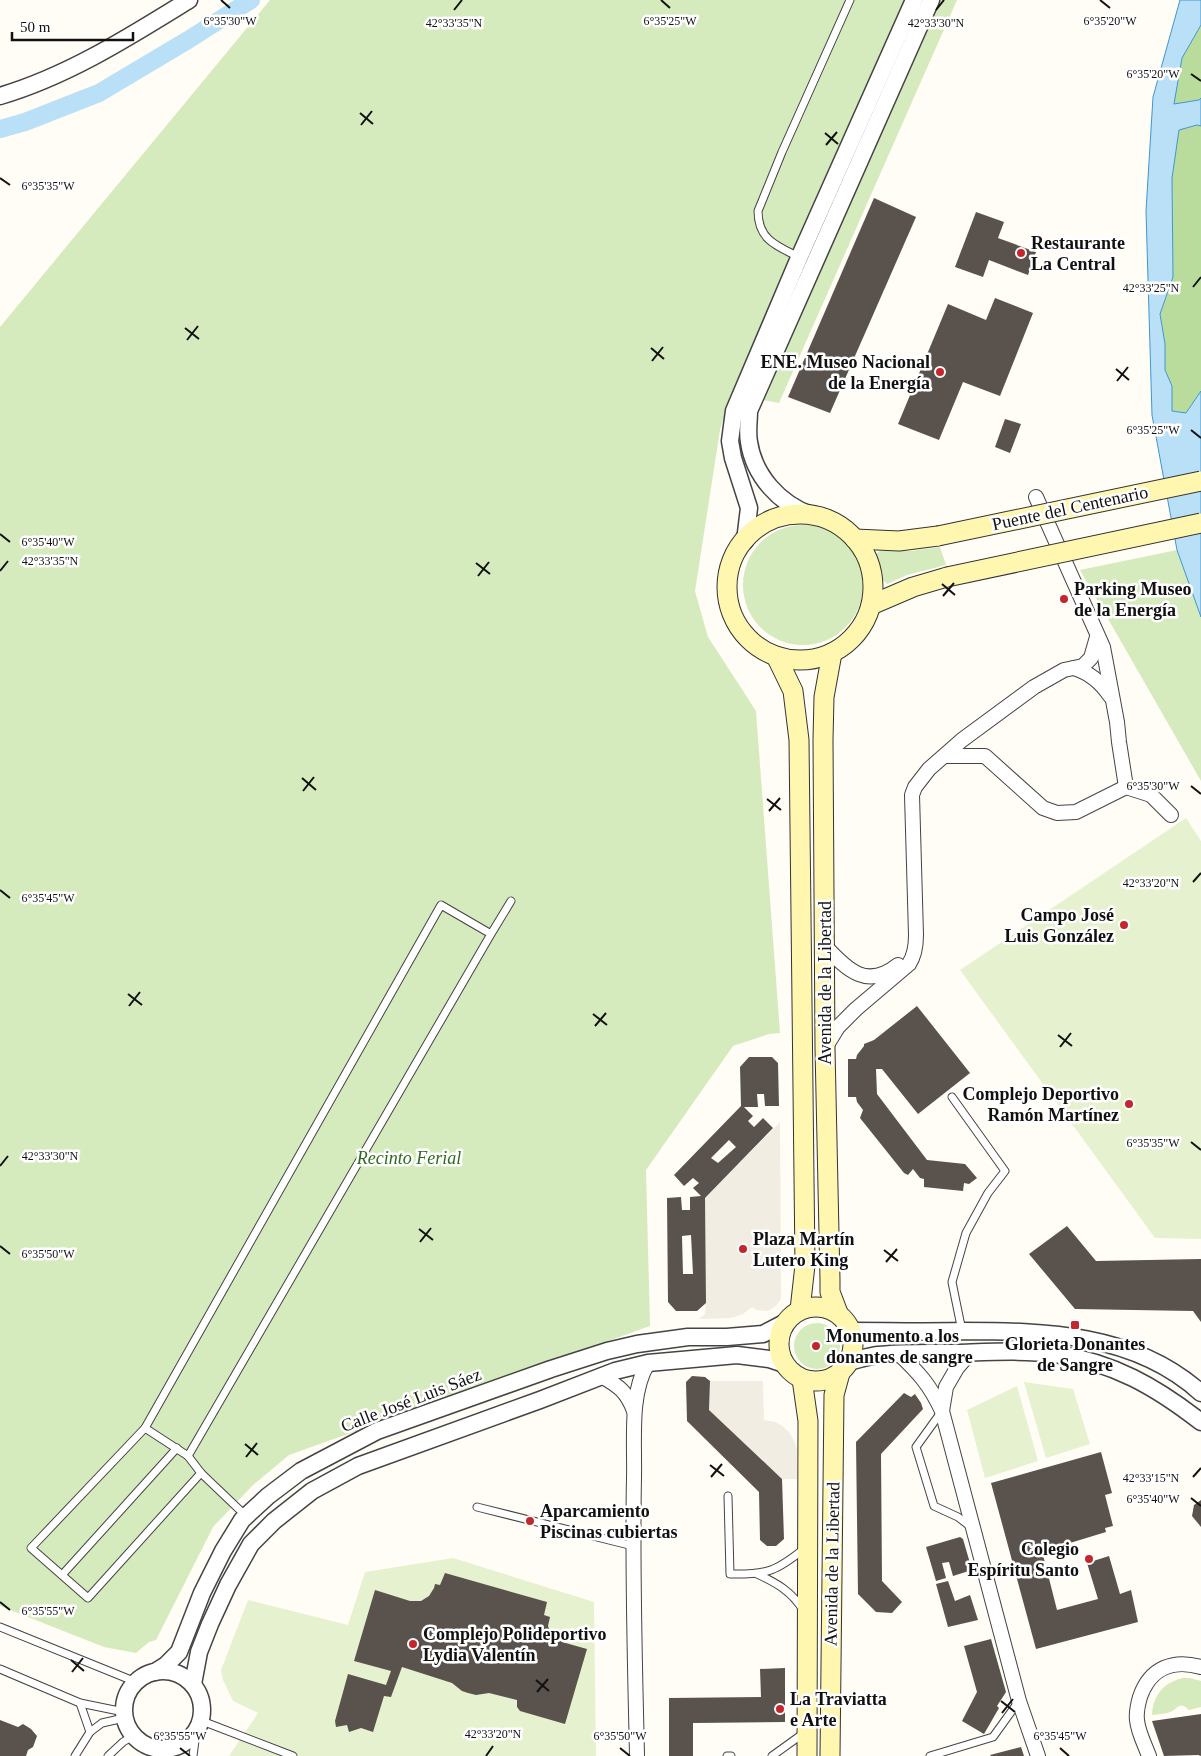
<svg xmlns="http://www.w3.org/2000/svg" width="1201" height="1756" font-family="'Times New Roman',serif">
<rect width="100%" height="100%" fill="#fffdf5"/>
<g fill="#d5ebbd">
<path d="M270,0H957L779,403L731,394L720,430L695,591L708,637L756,711L780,1033L769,1034L733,1046L646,1170L650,1326L289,1455L253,1485L213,1527L156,1640L149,1642L136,1653L104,1647L0,1606V327Z"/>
<circle cx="803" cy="585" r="60"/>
<path d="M940,547L946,565L907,575L887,584L882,579L876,554L880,551H911Z"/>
<path d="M1177,550L1201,617V781L1080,570Z"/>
<circle cx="817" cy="1346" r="23"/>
<path d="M1183,1678H1190L1201,1681V1707L1189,1710C1179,1700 1178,1709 1170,1712C1165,1714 1157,1714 1152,1715C1153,1695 1164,1682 1183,1678Z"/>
</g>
<g fill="#b9dc9c">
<path d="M1201,25V98L1199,100L1173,105L1182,58Z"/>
<path d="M1197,125L1201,126V391L1186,413L1172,411V386L1165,370V344L1160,314L1173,277L1172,178L1179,129Z"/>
</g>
<g fill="#e6f2cf">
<path d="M1186,818L1201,841V1239L1155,1238L960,970Z"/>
<path d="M1024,1382L1073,1389L1090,1444L1046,1458Z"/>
<path d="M1017,1386L1038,1461L985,1478L967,1410Z"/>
<path d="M453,1558L594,1602L596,1756H229L258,1713L233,1701L223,1680L221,1670L248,1600L348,1625L365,1572Z"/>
</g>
<g fill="#f1ede2">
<path d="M780,1122L781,1299L776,1306L768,1311L756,1310L752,1307L743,1314L731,1318L699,1319L705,1314L706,1303L705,1198Z"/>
<path d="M710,1381H763L764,1420L775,1422L781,1425L789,1432L794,1441L797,1449V1479H782L709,1410Z"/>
</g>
<path fill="#b9e0f7" stroke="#3f96cf" d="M1180,0H1201V25L1182,58L1174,104L1199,100L1201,98V126L1197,125L1179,130L1172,178L1173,277L1160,314L1165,344V370L1172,386V411L1186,413L1201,391V617L1177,550L1152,415L1146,211L1153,97Z"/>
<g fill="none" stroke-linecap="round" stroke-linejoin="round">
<path stroke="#b9e0f7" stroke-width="18" d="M0,129L25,122L99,93L188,40L251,0"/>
</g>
<g fill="#5a524d" fill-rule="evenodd">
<path d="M874,198L916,217L830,413L788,397Z"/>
<path d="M976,212L1004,222L998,238L1036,252L1028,275L989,260L983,277L955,267Z"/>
<path d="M995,298L1033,313L1000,396L963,382L939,440L898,424L948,304L986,320Z"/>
<path d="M1005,419L1021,424L1010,453L995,447Z"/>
<path d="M917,1006L970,1073L918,1114L882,1069H876L877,1094L927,1160L965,1164L977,1178L969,1184L964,1183L963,1191L924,1187V1179L920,1178L913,1169L908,1175L904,1173L860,1118L863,1110L857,1102L856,1097H848V1059H856L857,1055L864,1046V1044L874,1040Z"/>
<path d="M749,1057H772L778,1063L779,1106H765L764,1094H757L758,1107H744L753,1116L748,1121L754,1127L763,1118L773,1128L705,1198L706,1303L697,1311H676L668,1302L667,1198L681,1197L682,1210H690V1197L701,1196L693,1188L699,1183L693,1178L684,1186L674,1175L741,1106L740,1067ZM729,1140L736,1147L718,1163L711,1158ZM691,1235L693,1274H683L682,1236Z"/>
<path d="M1067,1226L1096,1261L1201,1259V1322L1193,1311L1075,1309L1029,1254Z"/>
<path d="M692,1376L705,1377L710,1381L709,1410L782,1479L784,1539L776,1546H767L760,1540L759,1492L687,1421L686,1382Z"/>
<path d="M904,1393L911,1397L915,1394L921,1403L923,1409L881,1454L882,1581L902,1602L892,1613L876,1612L858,1594L856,1442Z"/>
<path d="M1101,1452L1112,1493L1105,1495L1113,1526L1105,1528L1106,1532L1047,1550L1046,1545L1041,1547L1057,1610L1098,1599L1087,1563L1109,1556L1120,1594L1131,1590L1138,1622L1036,1649L991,1483Z"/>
<path d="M1201,1500V1527L1192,1516L1194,1505Z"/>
<path d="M960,1537L963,1539L972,1570L953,1576L949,1562L942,1563L946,1578L936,1581L926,1547Z"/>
<path d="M445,1573L547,1602L544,1615L550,1617L548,1626L551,1635L562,1642L587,1649L565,1724L520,1711L517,1707V1700L489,1693L476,1695L468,1693L462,1691L452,1683L402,1667L391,1697L384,1696L373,1732L361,1728L349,1732L347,1725L336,1727L335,1721L348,1674L386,1685L391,1671L354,1661L375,1590L410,1601H421L429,1596L434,1588L435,1584L440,1585Z"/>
<path d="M948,1581L955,1601L970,1595L978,1620L948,1627L936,1584Z"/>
<path d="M991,1639L1006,1692L997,1706L999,1708L984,1734L962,1721L977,1692L964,1646Z"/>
<path d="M785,1668V1722L693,1723V1756H669V1698L761,1697L760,1669Z"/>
<path d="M1201,1714V1756L1198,1755L1164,1756L1152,1721Z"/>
<path d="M0,1720L18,1727L23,1724L31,1729L37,1736L33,1747L28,1750L26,1756H0Z"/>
<path d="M1021,1747L1024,1756H991L990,1755Z"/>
</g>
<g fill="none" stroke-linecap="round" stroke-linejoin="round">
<g stroke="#444" stroke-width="9">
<g id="service">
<path d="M799,257C777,246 758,240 758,211L782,152L850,0"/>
<path d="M491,934L441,905L145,1428L31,1548L88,1598L201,1473L188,1456L491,934L511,901"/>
<path d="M952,1097L1005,1171L988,1193L966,1233L952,1282L962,1331"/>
<path d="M942,1411L916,1447L934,1506L958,1517L971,1527"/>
<path d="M145,1428L188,1456"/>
<path d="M201,1473L246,1516"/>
<path d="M728,1496L730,1574C767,1575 777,1571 805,1548"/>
<path d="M477,1507L633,1546"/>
<path d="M757,1574C777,1583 792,1592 803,1610"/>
<path d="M62,1575L177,1448"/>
<path d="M0,1627L136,1682"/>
<path d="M0,1669L80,1703L124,1712"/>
<path d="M80,1703L90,1732"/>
<path d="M202,1721L293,1756"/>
<path d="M75,1756L90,1732L102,1723L124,1718"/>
<path d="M108,1756L123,1742L133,1736"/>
<path d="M193,1756L196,1733"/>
<path d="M727,1756H731"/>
<path d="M772,1756L804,1733"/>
<path d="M930,1756L993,1737L1019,1701"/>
</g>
</g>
<g stroke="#444" stroke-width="16">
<g id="minor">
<path d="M1036,497L1103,647L1117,722L1119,742L1126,787"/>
<path d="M1074,668C1090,673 1101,682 1110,696"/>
<path d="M945,756H985L1043,808L1057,813L1076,812L1126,787L1151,795L1171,815"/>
<path d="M825,946C847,970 867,990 898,965"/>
<path d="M825,1048L838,1027L856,1009L909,964C915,955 916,946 916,935L912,795L915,787L929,769L962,740L1034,687L1064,670L1083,666L1091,658L1097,637"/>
<path d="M899,1354C919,1373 930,1385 942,1411L1019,1701L1038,1756"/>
<path d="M601,1376C619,1386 627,1392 634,1411"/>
<path d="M942,1411L946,1387L957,1368L970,1353"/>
<path d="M637,1756C635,1663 632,1571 634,1478C635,1442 629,1394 648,1363"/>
<path d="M1149,1756C1145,1745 1138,1732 1137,1720C1136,1712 1138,1704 1140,1697C1150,1668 1173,1659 1201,1667"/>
</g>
</g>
<g stroke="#444" stroke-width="19">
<g id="tertiary">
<path d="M0,96C68,76 129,37 189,0"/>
<path d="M811,515C780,504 754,476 749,442C747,432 749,421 749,411L931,0"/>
<path d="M745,541L749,508L733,458L730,441L734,411L799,258L914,0"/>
<path d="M851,1331C887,1331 924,1332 961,1331C1045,1331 1135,1333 1201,1393"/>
<path d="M848,1362C858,1360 868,1356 878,1355C904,1352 931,1353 957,1353C990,1352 1023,1350 1055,1354C1113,1362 1156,1387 1201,1422"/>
<circle cx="163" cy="1710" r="39"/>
<path d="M155,1672L166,1665L179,1652L202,1593L223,1551L242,1520L268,1496L301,1471L377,1431L551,1369L607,1351L637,1344L688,1337H727L763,1334L786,1322"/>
<path d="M193,1684L199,1652L210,1624L228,1585L251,1544L274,1521L312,1491L358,1466L540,1400L615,1371L648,1363L737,1355L769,1359L784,1364"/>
</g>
</g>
<g stroke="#333" stroke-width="21">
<g id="secondary">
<circle cx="800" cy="587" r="73"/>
<path d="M855,539L899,541L938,536"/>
<path d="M871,605L913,587L947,577"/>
<path d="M832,653L824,697L823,740L825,1048L830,1280V1292L838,1313"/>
<path d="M776,656L793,691L799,740L805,1265L800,1310"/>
<circle cx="816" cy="1344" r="37"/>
<path d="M802,1379L808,1421L807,1756"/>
<path d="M830,1756L834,1395L840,1373"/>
</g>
</g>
<use href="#service" stroke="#fff" stroke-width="7"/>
<use href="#minor" stroke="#fff" stroke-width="14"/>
<use href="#tertiary" stroke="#fff" stroke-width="16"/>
<use href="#secondary" stroke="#fff6b0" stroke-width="19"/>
<g stroke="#333" stroke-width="21" stroke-linecap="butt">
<g id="secondary-bridge">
<path d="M938,536L1201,481"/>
<path d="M947,577L1201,523"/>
</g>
</g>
<use href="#secondary-bridge" stroke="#fff6b0" stroke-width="19"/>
</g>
<path fill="none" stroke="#111" stroke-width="2" d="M221,0L230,8M661,0L670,8M1100,0L1110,8M454,10L462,0M936,10L944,0M1191,74L1201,81M360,113L373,124M361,125L372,111M825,133L838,144M826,145L837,132M0,178L10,185M1193,287L1201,277M185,328L199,339M187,340L198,326M651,348L664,359M652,361L663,347M1116,369L1129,380M1117,381L1128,367M1191,430L1201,438M0,534L10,542M476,563L490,574M0,571L8,561M478,576L489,562M942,584L955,595M943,596L954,583M302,778L316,790M1191,786L1201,794M303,791L314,777M767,799L781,810M769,811L780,798M1193,882L1201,873M0,890L10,898M128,994L142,1005M129,1006L140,992M593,1014L607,1025M595,1026L606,1013M1058,1035L1072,1046M1060,1047L1071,1033M1191,1142L1201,1150M0,1166L8,1156M419,1229L433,1240M420,1242L431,1228M0,1246L10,1254M884,1250L898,1261M886,1262L897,1249M245,1444L258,1455M246,1457L257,1443M710,1465L724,1476M711,1477L722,1464M1193,1477L1201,1468M1191,1498L1201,1506M0,1602L10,1610M71,1660L84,1671M72,1672L83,1658M536,1680L549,1691M537,1692L548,1679M1001,1701L1015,1712M1002,1713L1013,1699M180,1748L190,1756M620,1748L630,1756M1060,1748L1069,1756M486,1756L493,1746"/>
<g fill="#c4262e" stroke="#fff" stroke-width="2">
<circle cx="1021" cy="253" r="5"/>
<circle cx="940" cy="372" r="5"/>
<circle cx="1064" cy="599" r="5"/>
<circle cx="1124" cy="925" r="5"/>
<circle cx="1129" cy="1104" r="5"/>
<circle cx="743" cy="1249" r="5"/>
<rect x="1070" y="1320" width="10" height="10" rx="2.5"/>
<circle cx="816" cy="1346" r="5"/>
<circle cx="530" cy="1521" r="5"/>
<circle cx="1089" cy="1559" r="5"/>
<circle cx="413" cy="1644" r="5"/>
<circle cx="780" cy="1709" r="5"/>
</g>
<g text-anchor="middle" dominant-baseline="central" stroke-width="5" stroke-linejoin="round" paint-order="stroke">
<g font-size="18" font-weight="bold" fill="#111" stroke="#fff" text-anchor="start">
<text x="1031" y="243">Restaurante<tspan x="1031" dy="21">La Central</tspan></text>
<text x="930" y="362" text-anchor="end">ENE. Museo Nacional<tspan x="930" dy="21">de la Energía</tspan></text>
<text x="1074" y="589">Parking Museo<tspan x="1074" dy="21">de la Energía</tspan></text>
<text x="1114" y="915" text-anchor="end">Campo José<tspan x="1114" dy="21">Luis González</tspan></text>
<text x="1119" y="1094" text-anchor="end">Complejo Deportivo<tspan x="1119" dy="21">Ramón Martínez</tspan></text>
<text x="753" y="1239">Plaza Martín<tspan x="753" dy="21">Lutero King</tspan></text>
<text x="826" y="1336">Monumento a los<tspan x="826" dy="21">donantes de sangre</tspan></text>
<text x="1075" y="1344" text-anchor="middle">Glorieta Donantes<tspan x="1075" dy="21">de Sangre</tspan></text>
<text x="540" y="1511">Aparcamiento<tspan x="540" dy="21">Piscinas cubiertas</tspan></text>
<text x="1079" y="1549" text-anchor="end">Colegio<tspan x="1079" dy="21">Espíritu Santo</tspan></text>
<text x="423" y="1634">Complejo Polideportivo<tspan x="423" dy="21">Lydia Valentín</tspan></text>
<text x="790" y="1699">La Traviatta<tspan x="790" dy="21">e Arte</tspan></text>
</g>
<g font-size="18" fill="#111" stroke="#fff">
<text transform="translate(1070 508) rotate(-12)">Puente del Centenario</text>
<text transform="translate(825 983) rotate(-90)">Avenida de la Libertad</text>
<text transform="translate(411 1400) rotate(-21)">Calle José Luis Sáez</text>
<text transform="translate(832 1564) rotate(-89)">Avenida de la Libertad</text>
</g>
<g font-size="18" font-style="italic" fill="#2f6b1f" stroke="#fff">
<text x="409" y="1158">Recinto Ferial</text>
</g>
</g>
<g font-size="12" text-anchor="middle" fill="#111" stroke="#fff" stroke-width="5" stroke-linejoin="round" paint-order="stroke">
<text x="230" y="25">6°35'30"W</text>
<text x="670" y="25">6°35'25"W</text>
<text x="1110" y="25">6°35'20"W</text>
<text x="454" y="27">42°33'35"N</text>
<text x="936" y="27">42°33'30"N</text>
<text x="1153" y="78">6°35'20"W</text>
<text x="48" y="190">6°35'35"W</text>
<text x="1151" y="292">42°33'25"N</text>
<text x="1153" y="434">6°35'25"W</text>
<text x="48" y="546">6°35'40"W</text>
<text x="50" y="565">42°33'35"N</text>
<text x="1153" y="790">6°35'30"W</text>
<text x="1151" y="887">42°33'20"N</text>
<text x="48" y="902">6°35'45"W</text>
<text x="1153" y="1147">6°35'35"W</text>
<text x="50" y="1160">42°33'30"N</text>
<text x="48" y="1258">6°35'50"W</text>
<text x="1151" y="1482">42°33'15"N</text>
<text x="1153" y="1503">6°35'40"W</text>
<text x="48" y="1615">6°35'55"W</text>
<text x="493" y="1738">42°33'20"N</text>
<text x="180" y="1740">6°35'55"W</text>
<text x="620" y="1740">6°35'50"W</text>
<text x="1060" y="1740">6°35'45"W</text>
</g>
<path d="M12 32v8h121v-8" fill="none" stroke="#111111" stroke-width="2.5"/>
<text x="20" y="32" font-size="15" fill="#111111" stroke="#ffffff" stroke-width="4" paint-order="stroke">50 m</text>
</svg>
